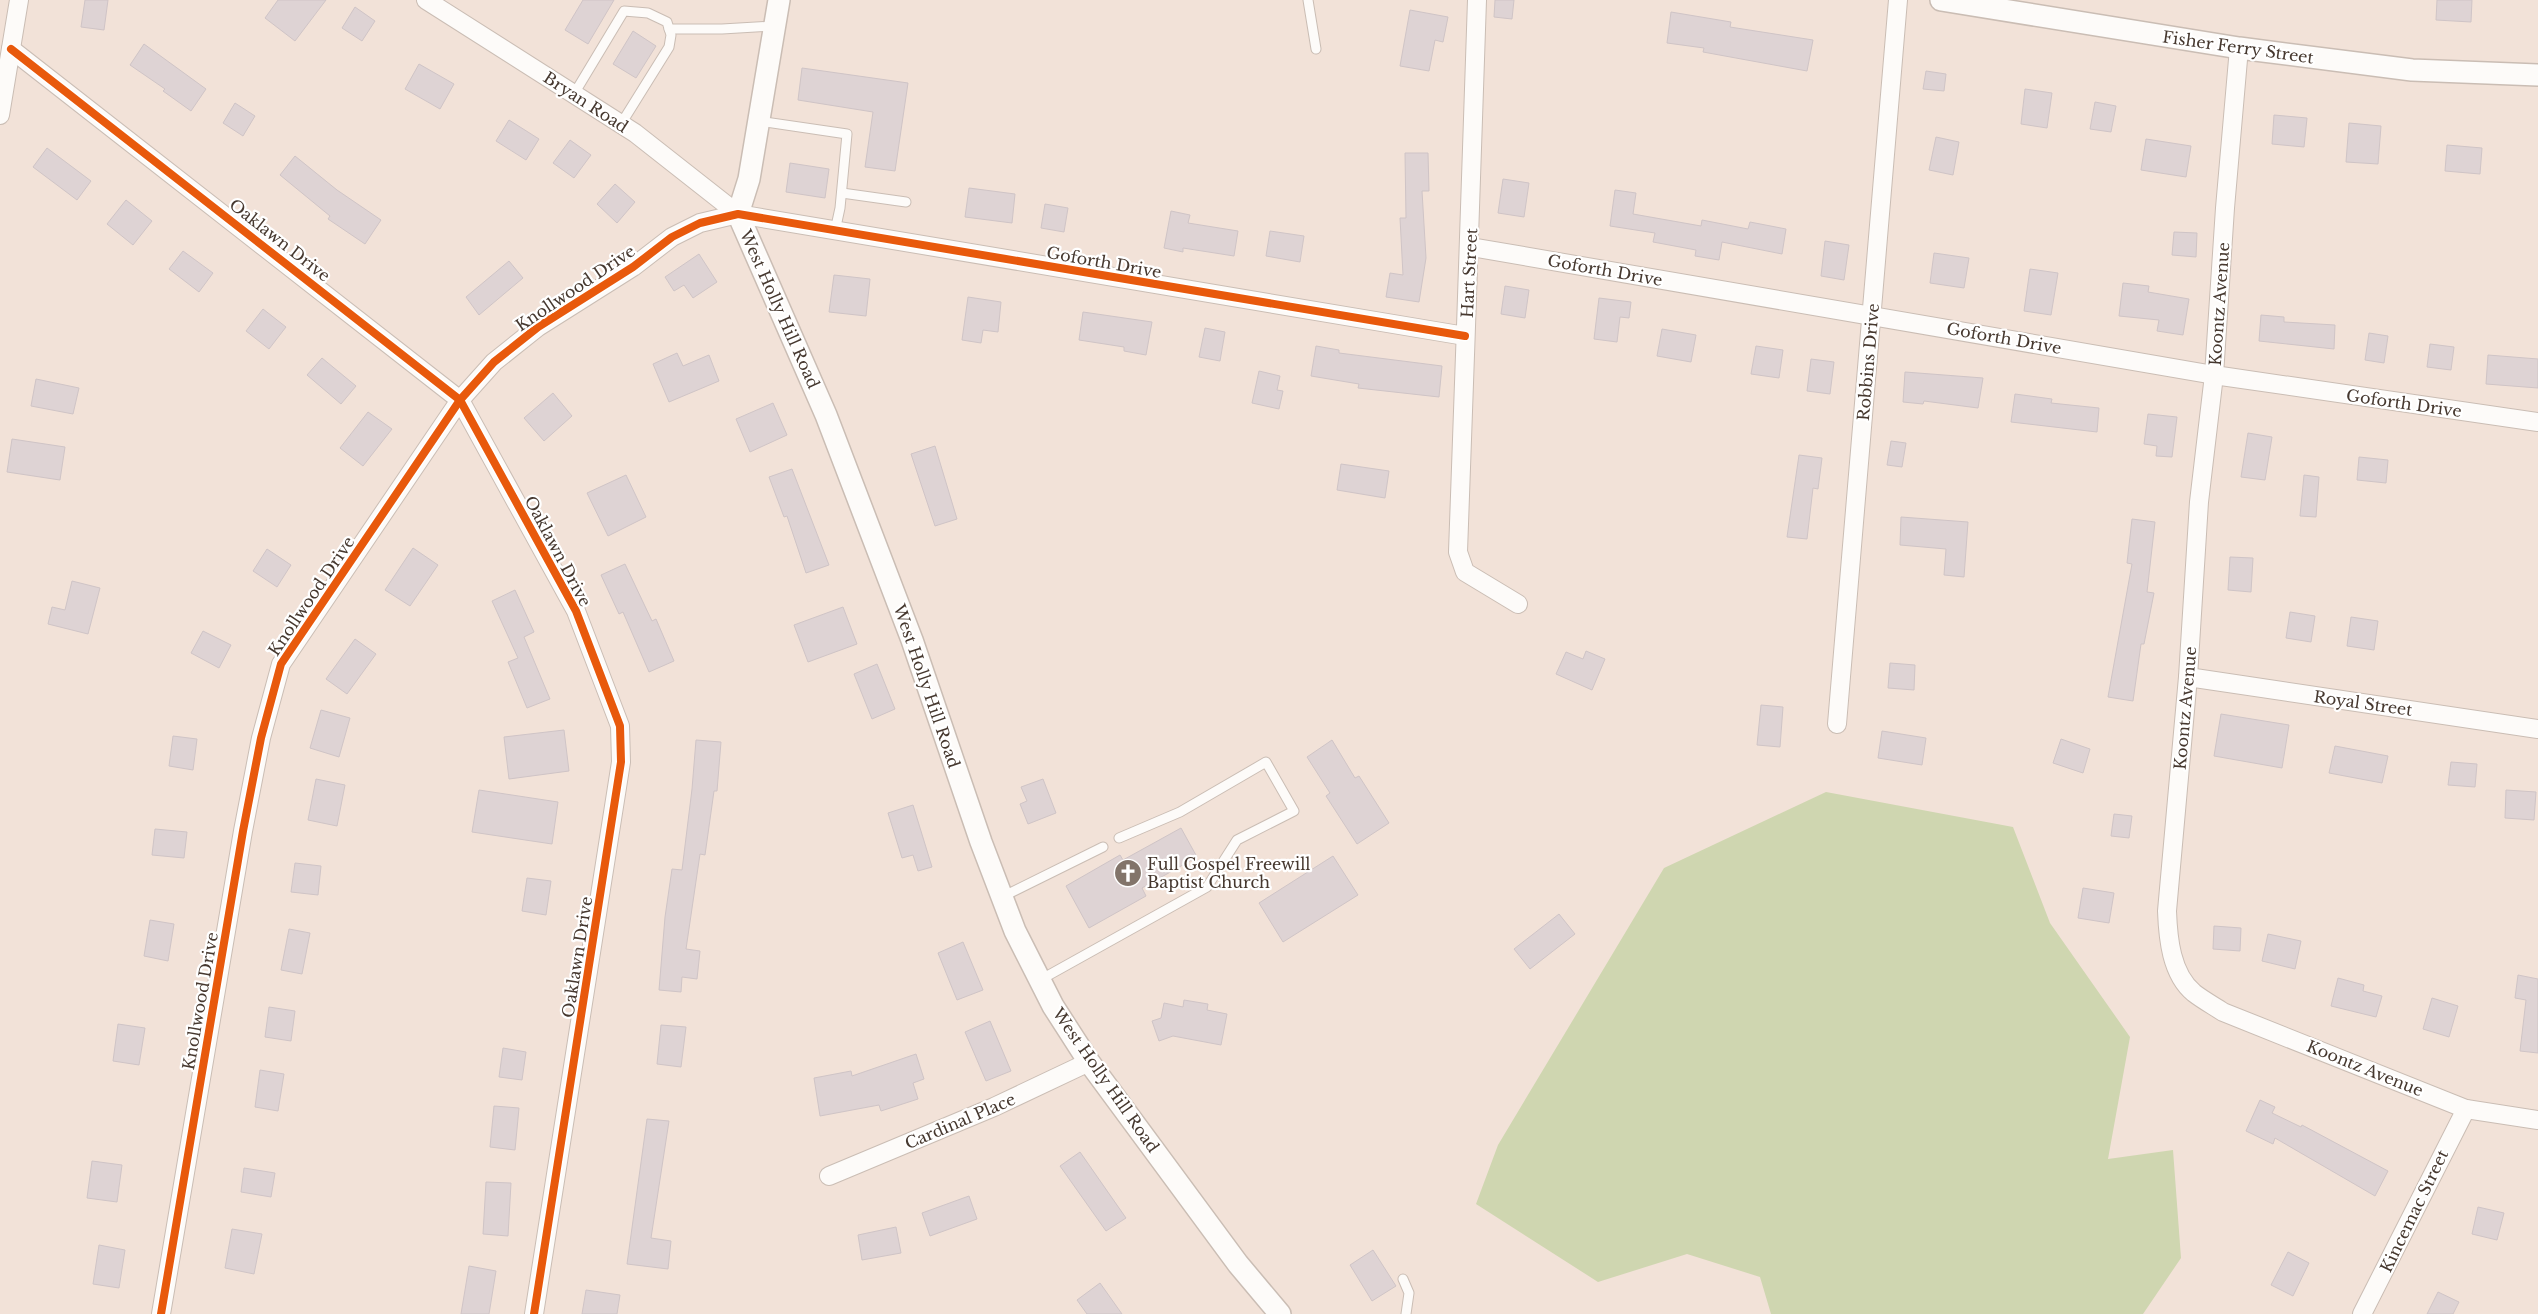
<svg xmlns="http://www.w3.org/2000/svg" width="2538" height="1314" font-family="'Libre Baskerville',serif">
<rect width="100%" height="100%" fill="#f2e2d8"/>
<path fill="#cfd6b0" d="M1826,792L2013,827L2050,923L2130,1037L2108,1159L2173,1150L2181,1258L2143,1314H1771L1760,1277L1687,1254L1598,1282L1476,1204L1498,1145L1664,868Z"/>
<g fill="#ded3d4" stroke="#cfc4c6">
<path d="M85,0H108L104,30L81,27Z"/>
<path d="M278,0H326L295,41L265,18Z"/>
<path d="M583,0H614L588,44L565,30Z"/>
<path d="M1495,0H1514L1512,19L1494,17Z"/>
<path d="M2437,0H2472L2471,22L2436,20Z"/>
<path d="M355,7L375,21L362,41L342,28Z"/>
<path d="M1410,10L1448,17L1443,42L1435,40L1429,71L1400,66Z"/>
<path d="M1671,12L1731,22L1730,27L1813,40L1807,71L1703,52L1704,48L1667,43Z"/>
<path d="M633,31L656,46L636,78L613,64Z"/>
<path d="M144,44L206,89L191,111L163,91L165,89L130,65Z"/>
<path d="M419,64L454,84L440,109L405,89Z"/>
<path d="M802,68L908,83L895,171L865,167L873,112L798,100Z"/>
<path d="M1926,71L1946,74L1944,91L1923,89Z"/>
<path d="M2025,89L2052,93L2047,128L2021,124Z"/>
<path d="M2095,102L2116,106L2111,132L2090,129Z"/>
<path d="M235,103L255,116L243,136L223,123Z"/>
<path d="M2274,115L2307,118L2304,147L2272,144Z"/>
<path d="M509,120L539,139L526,160L496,141Z"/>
<path d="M2349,123L2381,126L2378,164L2346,162Z"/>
<path d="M1936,137L1959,142L1953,175L1929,170Z"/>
<path d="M2146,139L2191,146L2186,177L2141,170Z"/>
<path d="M570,140L591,155L574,178L553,163Z"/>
<path d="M2447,145L2482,148L2480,174L2445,171Z"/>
<path d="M47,148L91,181L77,200L33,167Z"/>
<path d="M1405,153H1428L1429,191H1422L1426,258L1419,302L1386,297L1390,273L1403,275L1400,218H1406Z"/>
<path d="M295,156L337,190L381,220L365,244L328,219L330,216L280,175Z"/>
<path d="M790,163L829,169L825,198L786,192Z"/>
<path d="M1503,179L1529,183L1524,217L1498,213Z"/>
<path d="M615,184L635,202L617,223L597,204Z"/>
<path d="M969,188L1015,194L1012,223L965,217Z"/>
<path d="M1615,190L1636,193L1633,214L1701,226L1702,220L1748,229L1750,222L1786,229L1782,254L1722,242L1719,260L1695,256L1696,250L1653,242L1655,233L1610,226Z"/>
<path d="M126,200L152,221L133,245L107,224Z"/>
<path d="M1045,204L1068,208L1064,232L1041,228Z"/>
<path d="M1171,211L1190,215L1188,223L1238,231L1234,256L1183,248V252L1164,248Z"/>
<path d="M1270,231L1304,236L1300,262L1266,256Z"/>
<path d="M2174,232L2197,233L2196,257L2172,255Z"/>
<path d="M1825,241L1849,245L1844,280L1821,276Z"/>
<path d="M183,251L213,273L199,292L169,269Z"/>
<path d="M1934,253L1969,258L1964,288L1930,283Z"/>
<path d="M699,254L717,282L693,298L684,285L674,291L665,277Z"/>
<path d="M509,261L523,278L479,315L466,297Z"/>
<path d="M2030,269L2058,273L2051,315L2024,311Z"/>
<path d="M834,275L870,279L866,316L829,312Z"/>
<path d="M2123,283L2149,286L2148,292L2189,299L2183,335L2157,331L2159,320L2119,316Z"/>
<path d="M1505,286L1529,290L1525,318L1501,314Z"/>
<path d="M968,297L1001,302L998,332L983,330L981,343L962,340Z"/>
<path d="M1599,298L1631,302L1629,318L1620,317L1617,342L1594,339Z"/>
<path d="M263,309L286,327L269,349L246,331Z"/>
<path d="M1083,312L1152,322L1146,355L1124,351V347L1079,340Z"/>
<path d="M2261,315L2284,317V322L2335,325L2334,349L2259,341Z"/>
<path d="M1205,328L1225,332L1220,361L1199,357Z"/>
<path d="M1662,329L1696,335L1691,362L1657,356Z"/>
<path d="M2369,333L2388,336L2384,363L2365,360Z"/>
<path d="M2430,344L2454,347L2451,370L2427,367Z"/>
<path d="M1316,346L1339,350V353L1442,366L1439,397L1358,388L1359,384L1311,376Z"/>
<path d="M1756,346L1783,350L1779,378L1751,374Z"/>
<path d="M677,353L683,366L709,355L719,381L669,402L653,364Z"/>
<path d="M2488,355L2538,359V388L2486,384Z"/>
<path d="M322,358L356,386L341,404L307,375Z"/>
<path d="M1811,359L1834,362L1830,394L1807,391Z"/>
<path d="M1259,371L1280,376L1277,390L1283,391L1279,409L1252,403Z"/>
<path d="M1905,372L1983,378L1978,408L1924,401L1923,404L1903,402Z"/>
<path d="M36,379L79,388L73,414L31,406Z"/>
<path d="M553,393L572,416L544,441L524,418Z"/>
<path d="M2015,394L2052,399L2051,403L2099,408L2097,432L2011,422Z"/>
<path d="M773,403L787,435L750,452L736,419Z"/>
<path d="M368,412L392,429L363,466L340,448Z"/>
<path d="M2148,414L2177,417L2172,457L2156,456L2157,446L2144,444Z"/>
<path d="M2248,433L2272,437L2265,480L2241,477Z"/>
<path d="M12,439L65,447L60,480L7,472Z"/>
<path d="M1891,441L1906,443L1902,467L1887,465Z"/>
<path d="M935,446L957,519L935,526L911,454Z"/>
<path d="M1799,455L1822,458L1818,489L1813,488L1807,539L1787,537Z"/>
<path d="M2359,457L2388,460L2386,483L2357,480Z"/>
<path d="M1341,464L1389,471L1385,498L1337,490Z"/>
<path d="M792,469L829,565L806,573L787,516L784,517L769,477Z"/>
<path d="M626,475L646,517L608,536L587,493Z"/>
<path d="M2304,475L2319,477L2316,517L2300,516Z"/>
<path d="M1901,517L1968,522L1964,577L1944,575L1946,549L1900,545Z"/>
<path d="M2132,519L2155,522L2147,592L2154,593L2144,644H2141L2133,701L2108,697L2132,564L2127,563Z"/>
<path d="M413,548L438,565L410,606L385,590Z"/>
<path d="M267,549L291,565L277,587L253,571Z"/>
<path d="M2230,557L2253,558L2251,592L2228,590Z"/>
<path d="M625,564L652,621L656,619L674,661L649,672L623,612L619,614L601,575Z"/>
<path d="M72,581L100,588L88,634L48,624L52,607L65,610Z"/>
<path d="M515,590L534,632L524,637L550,699L527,708L508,662L518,658L492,601Z"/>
<path d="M843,607L857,644L808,662L794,625Z"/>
<path d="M2290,612L2315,616L2311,642L2286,638Z"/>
<path d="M2351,617L2378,621L2374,650L2347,646Z"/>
<path d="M203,631L231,645L219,668L191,653Z"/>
<path d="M355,639L376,654L347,694L326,679Z"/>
<path d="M1586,651L1605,659L1592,690L1556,674L1566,652L1583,659Z"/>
<path d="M1890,663L1915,665L1914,690L1888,688Z"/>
<path d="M877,664L895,709L872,719L854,674Z"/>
<path d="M1761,705L1783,707L1780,747L1757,745Z"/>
<path d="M321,710L350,718L339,757L310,748Z"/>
<path d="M2221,714L2289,725L2282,768L2214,756Z"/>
<path d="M564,730L569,771L509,779L504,737Z"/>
<path d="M1882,731L1926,738L1922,765L1878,758Z"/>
<path d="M173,736L197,739L193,770L169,766Z"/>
<path d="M2061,739L2090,749L2083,773L2053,763Z"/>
<path d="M696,740L721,742L717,791H714L705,855L700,854L686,949L700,951L697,979L682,977L681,992L659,990L665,917L672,869L682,870L692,789Z"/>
<path d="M1332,740L1355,778L1359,776L1389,823L1357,844L1326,796L1330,793L1307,757Z"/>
<path d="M2335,746L2388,756L2382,783L2329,773Z"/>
<path d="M2451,762L2477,764L2475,787L2448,785Z"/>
<path d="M316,779L345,785L337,826L308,820Z"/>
<path d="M1043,779L1056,813L1028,824L1020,804L1027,801L1021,787Z"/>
<path d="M479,790L558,802L552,844L472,832Z"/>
<path d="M2506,790L2536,792L2534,820L2505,818Z"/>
<path d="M913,805L932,867L918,871L913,855L902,858L888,813Z"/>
<path d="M2114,814L2132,816L2129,838L2111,836Z"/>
<path d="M1181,828L1197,857L1142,888L1146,896L1089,928L1066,886L1120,855L1123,860Z"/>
<path d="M155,829L187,832L184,858L152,855Z"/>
<path d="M1333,856L1358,895L1283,942L1259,903Z"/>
<path d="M295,863L321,866L318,895L291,892Z"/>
<path d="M527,878L551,881L546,915L522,911Z"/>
<path d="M2083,888L2114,893L2109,923L2078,918Z"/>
<path d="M1559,914L1575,934L1530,969L1514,949Z"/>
<path d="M150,920L174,924L168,961L144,956Z"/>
<path d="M2214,926L2241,928L2240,951L2213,949Z"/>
<path d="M289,929L310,933L302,974L281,970Z"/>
<path d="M2268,934L2301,941L2295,969L2262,961Z"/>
<path d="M963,942L983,990L957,1000L938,953Z"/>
<path d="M2518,975L2538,979V1053L2520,1051L2526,1000L2515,998Z"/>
<path d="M2338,978L2364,985L2363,991L2382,996L2376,1017L2331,1006Z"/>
<path d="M2432,998L2458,1006L2449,1037L2423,1029Z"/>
<path d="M1184,1000L1208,1004L1207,1010L1227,1014L1221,1045L1173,1036L1159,1041L1152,1021L1161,1018L1164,1003L1183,1007Z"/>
<path d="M269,1007L295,1011L291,1041L265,1037Z"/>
<path d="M990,1021L1011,1071L986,1081L965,1032Z"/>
<path d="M118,1024L145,1028L139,1065L113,1061Z"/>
<path d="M661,1025L686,1027L681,1067L657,1064Z"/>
<path d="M503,1048L526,1052L522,1080L499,1077Z"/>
<path d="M916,1054L924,1079L913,1083L918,1099L881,1111L879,1105L820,1116L814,1078L851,1071L852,1076Z"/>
<path d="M260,1070L284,1074L278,1111L255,1107Z"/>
<path d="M2260,1100L2275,1107L2272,1113L2301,1127L2302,1125L2388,1171L2375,1196L2275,1138L2273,1144L2246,1131Z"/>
<path d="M494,1106L519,1108L515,1150L490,1147Z"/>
<path d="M647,1119L669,1121L651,1238L671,1241L668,1269L627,1264Z"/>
<path d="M1080,1152L1126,1218L1106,1231L1060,1166Z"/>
<path d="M92,1161L122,1165L117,1202L87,1198Z"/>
<path d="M244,1168L275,1173L271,1197L241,1192Z"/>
<path d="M486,1182L511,1183L508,1236L483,1234Z"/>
<path d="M969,1196L977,1219L930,1236L922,1213Z"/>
<path d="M2478,1207L2504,1213L2497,1240L2472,1234Z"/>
<path d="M896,1227L901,1253L862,1260L858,1235Z"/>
<path d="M232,1229L262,1234L254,1274L225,1268Z"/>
<path d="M99,1245L125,1250L119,1288L93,1284Z"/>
<path d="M1373,1250L1396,1286L1372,1301L1350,1265Z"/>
<path d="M2288,1252L2309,1263L2293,1296L2271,1285Z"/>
<path d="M469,1266L496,1271L489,1314H461Z"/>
<path d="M1100,1283L1122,1314H1087L1077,1300Z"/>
<path d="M586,1290L620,1295L617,1314H582Z"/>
<path d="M2438,1292L2459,1302L2453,1314H2427Z"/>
</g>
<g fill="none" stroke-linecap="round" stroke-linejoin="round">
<g stroke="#cabdb4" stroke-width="11">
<g id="service">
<path d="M1308,0L1316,49"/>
<path d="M669,29H722L774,26"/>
<path d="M574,94L624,11L648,13L667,22L671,35L669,47L621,124"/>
<path d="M759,121L847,134L840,208L835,231"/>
<path d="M842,193L906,202"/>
<path d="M1002,897L1103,847"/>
<path d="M1040,980L1207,887L1237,840L1294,811L1266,762L1180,812L1119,838"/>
<path d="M1403,1279L1409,1293L1406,1314"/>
</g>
</g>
<g stroke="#cabdb4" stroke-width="20">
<g id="minor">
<path d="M426,0L635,133L738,214"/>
<path d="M1477,0C1472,184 1464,368 1458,552L1465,572L1518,604"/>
<path d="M2239,48L2225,208L2214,375L2199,502L2188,677L2167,911C2168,938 2171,974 2194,993C2203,1000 2214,1006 2223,1012L2466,1109L2538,1120"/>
<path d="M11,49L460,400L576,611L620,726L621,762L534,1314"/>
<path d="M0,115L19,0"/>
<path d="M1471,247L2214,375L2538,422"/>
<path d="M2188,677L2538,729"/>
<path d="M1837,724L1898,0"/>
<path d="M829,1176L994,1107L1089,1062"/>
<path d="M161,1314L243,831L261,738L281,664L460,400L494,362L538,327L633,267L672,237L700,223L738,214L1465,336"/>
<path d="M2362,1314L2466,1109"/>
</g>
</g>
<g stroke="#cabdb4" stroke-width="24">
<g id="tertiary">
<path d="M779,0L749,179L738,214L826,415L912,640L981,842L1015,931L1053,1006L1089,1062L1238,1264L1280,1314"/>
<path d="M1941,0L2239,48L2412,70L2538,75"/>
</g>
</g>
<use href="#service" stroke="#fdfbf9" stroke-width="9"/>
<use href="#minor" stroke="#fdfbf9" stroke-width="18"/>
<use href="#tertiary" stroke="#fdfbf9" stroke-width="21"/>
<g stroke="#fff" stroke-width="11">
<g id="cycleway">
<path d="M11,49L460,400L576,611L620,726L621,762L534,1314"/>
<path d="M161,1314L243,831L261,738L281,664L460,400L494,362L538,327L633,267L672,237L700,223L738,214L1465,336"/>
</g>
</g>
<use href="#cycleway" stroke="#e8590c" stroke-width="8"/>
</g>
<defs>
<g id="church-disc" transform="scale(1.4375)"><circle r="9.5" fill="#82746a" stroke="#fff"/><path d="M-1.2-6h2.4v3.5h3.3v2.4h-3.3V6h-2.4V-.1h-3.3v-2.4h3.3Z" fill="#fff"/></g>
</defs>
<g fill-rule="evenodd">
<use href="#church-disc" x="1128" y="873"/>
</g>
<g text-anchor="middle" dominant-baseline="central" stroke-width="4.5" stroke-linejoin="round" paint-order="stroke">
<g font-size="16" fill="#46382f" stroke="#fff">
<text transform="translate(2238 47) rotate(8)">Fisher Ferry Street</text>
<text transform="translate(586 102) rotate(33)">Bryan Road</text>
<text transform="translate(280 240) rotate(38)">Oaklawn Drive</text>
<text transform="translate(1104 262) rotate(10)">Goforth Drive</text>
<text transform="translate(1605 270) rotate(10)">Goforth Drive</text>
<text transform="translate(1469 273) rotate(-87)">Hart Street</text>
<text transform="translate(575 288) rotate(-34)">Knollwood Drive</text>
<text transform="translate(2219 304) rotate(-86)">Koontz Avenue</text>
<text transform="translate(780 309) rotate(66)">West Holly Hill Road</text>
<text transform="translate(2004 338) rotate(10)">Goforth Drive</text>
<text transform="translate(1868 362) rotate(-85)">Robbins Drive</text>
<text transform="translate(2404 403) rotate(8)">Goforth Drive</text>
<text transform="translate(558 551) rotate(62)">Oaklawn Drive</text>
<text transform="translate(311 596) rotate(-56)">Knollwood Drive</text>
<text transform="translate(927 686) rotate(71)">West Holly Hill Road</text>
<text transform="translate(2363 703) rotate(8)">Royal Street</text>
<text transform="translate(2185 708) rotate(-85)">Koontz Avenue</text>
<text transform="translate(577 957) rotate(-81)">Oaklawn Drive</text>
<text transform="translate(200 1001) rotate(-80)">Knollwood Drive</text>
<text transform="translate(2365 1068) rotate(22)">Koontz Avenue</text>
<text transform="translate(1106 1080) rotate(55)">West Holly Hill Road</text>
<text transform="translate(960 1121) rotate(-23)">Cardinal Place</text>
<text transform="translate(2414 1211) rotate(-64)">Kincemac Street</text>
</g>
<g font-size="16" fill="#46382f" stroke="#fff" text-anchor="start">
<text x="1147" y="864">Full Gospel Freewill<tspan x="1147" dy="18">Baptist Church</tspan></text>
</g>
</g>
</svg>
